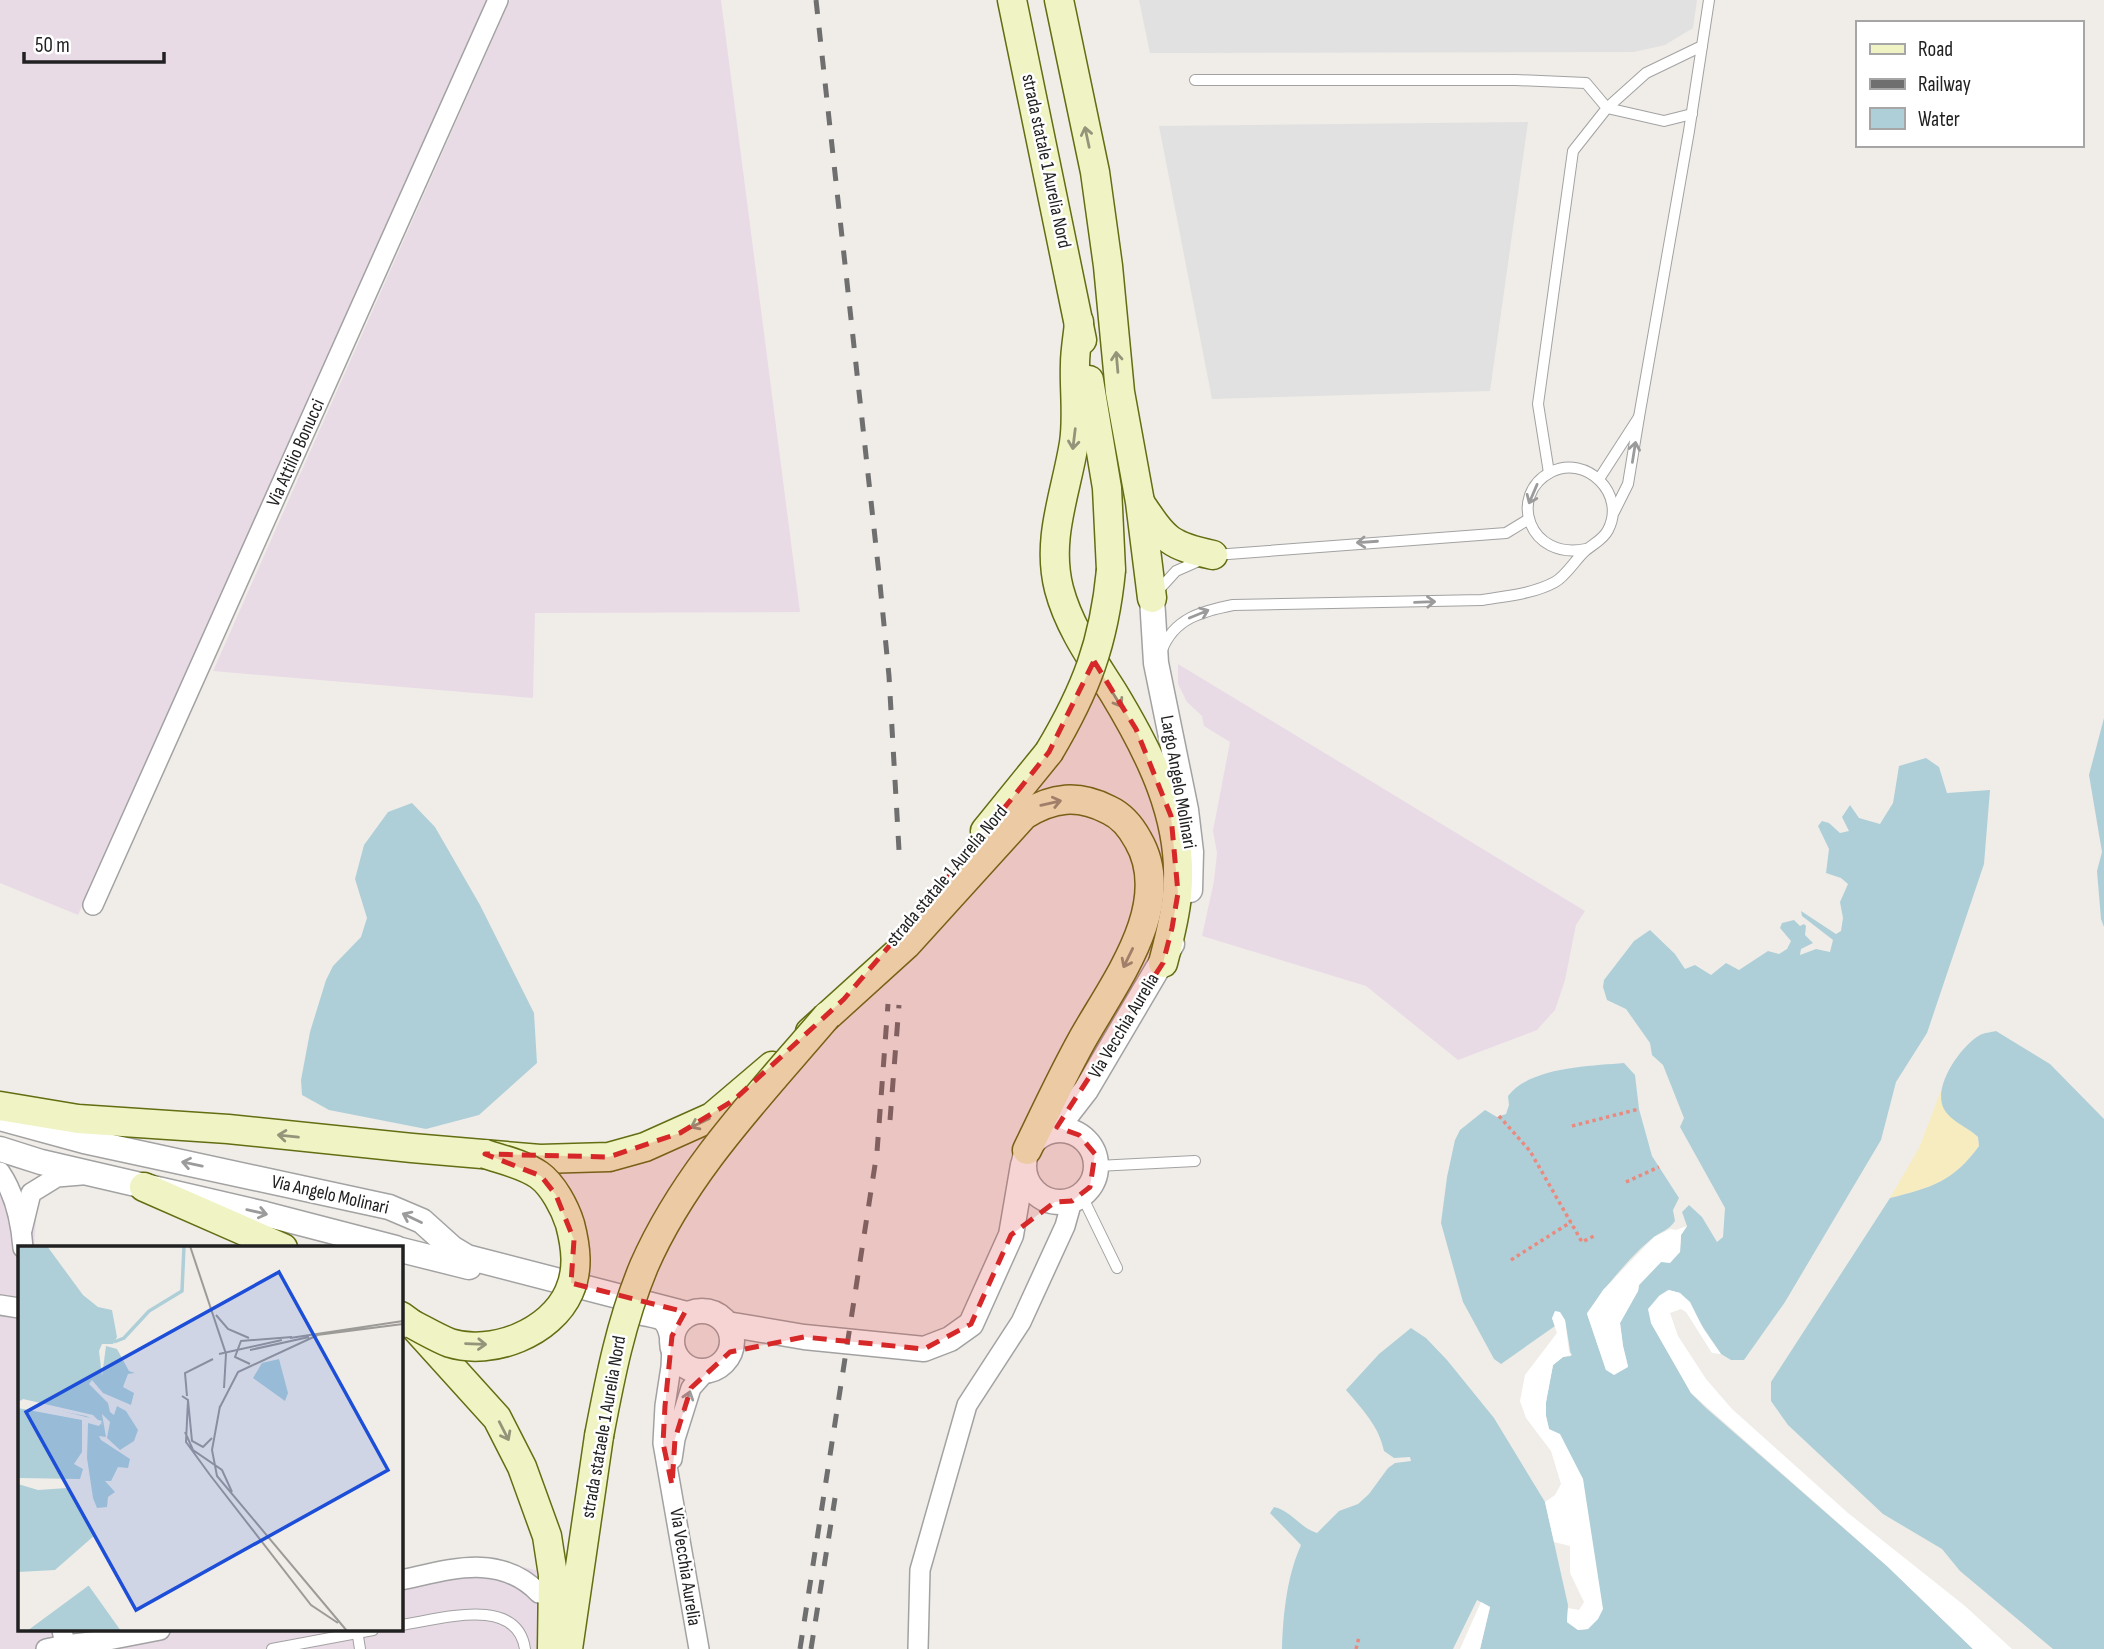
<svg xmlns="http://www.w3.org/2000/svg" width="2104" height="1649" font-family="'Sofia Sans Condensed',sans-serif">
<rect width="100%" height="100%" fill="#f0ede8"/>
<g fill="#e8dbe6">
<path d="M0,0H487L78,915L0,883Z"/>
<path d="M510,0H721L800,612L535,613L533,698L213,671Z"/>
<path d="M1178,664L1585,911L1576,925L1565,980L1555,1010L1537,1030L1458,1060L1366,986L1202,936L1214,881L1217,853L1213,831L1230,742L1204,726L1202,716L1187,702L1178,684Z"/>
<path d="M0,1191L37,1207L34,1248H19V1630H401V1568L504,1562L539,1571V1649H0Z"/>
</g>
<path fill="#f7ecbf" d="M1942,1088C1943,1122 1956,1117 1978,1137L1979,1146C1954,1181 1931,1188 1890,1198L1919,1148Z"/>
<g fill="#e1e1e1">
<path d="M1139,0H1697L1693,28L1665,45L1634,52L1150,53Z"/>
<path d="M1528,122L1490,391L1212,399L1159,126Z"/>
</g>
<g fill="#aecfd8">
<path d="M2104,718V927L2101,919L2097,871L2102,852L2089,775Z"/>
<path d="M1926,758L1939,767L1947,793L1990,790L1984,864L1927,1033L1896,1082L1881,1140L1785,1302L1744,1360H1731L1721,1354L1680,1293L1668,1290L1659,1296L1651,1323L1691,1393L1706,1408L1887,1566L1973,1649H1480L1490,1607L1477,1600L1453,1649H1282C1283,1614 1287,1576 1301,1545L1270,1513L1274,1507C1292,1511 1300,1528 1317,1533L1339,1511L1358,1504L1369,1494L1388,1468L1395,1463L1411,1461L1410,1457L1394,1458L1384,1451C1379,1426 1362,1409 1346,1390L1379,1354L1411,1328L1426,1338L1447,1360L1494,1418L1545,1502L1568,1605L1567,1622L1578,1630L1588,1629L1583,1479L1549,1429L1546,1416V1402L1553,1365L1563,1357L1571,1356L1565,1320L1552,1318L1555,1326L1501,1364L1494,1359L1463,1302L1441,1223L1447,1177L1455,1140L1460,1130L1485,1110L1497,1117L1506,1114L1509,1105L1508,1096C1530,1067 1590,1066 1624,1063L1635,1075L1639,1109L1652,1156L1679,1198L1673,1210L1675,1221C1669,1230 1662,1231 1654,1237C1631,1255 1603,1290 1587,1313L1606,1370L1628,1366L1623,1346L1620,1323L1638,1291L1639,1285L1661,1262L1680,1252L1681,1235L1687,1226L1682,1212L1689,1205L1702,1217L1717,1242L1723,1237L1725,1208L1680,1127L1684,1118L1663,1065L1652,1055L1650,1043L1626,1009L1607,1000L1603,987L1604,980L1634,941L1650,930L1675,954L1685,969L1695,965L1711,975L1726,963L1739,970L1768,951L1779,954L1787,949L1791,941L1780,928L1782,923L1794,920L1800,926L1804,924L1806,926L1805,935L1813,943L1801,949L1800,955L1816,949L1830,952L1833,940L1802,916L1801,911L1836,934L1841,931L1843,918L1840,902L1848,884L1841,878L1826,873L1829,849L1818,826L1822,821L1829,823L1840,833L1849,831L1842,817L1850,805L1859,818L1880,824L1893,803L1899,766Z"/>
<path d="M412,803L435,827L480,905L534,1013L537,1063L479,1115L426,1129L329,1110L302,1095L301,1080L310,1032L326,980L333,966L361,937L367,918L355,879L364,845L388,812Z"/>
<path d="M1996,1031L2050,1064L2104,1119V1649H2053L1960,1571L1942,1549L1883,1514L1788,1425L1771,1401V1382L1890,1198C1931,1188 1954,1181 1979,1146L1978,1137C1967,1126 1946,1120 1942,1104C1936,1082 1961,1046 1980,1035C1984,1033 1991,1032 1996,1031Z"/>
</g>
<g fill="#fff">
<path d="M1687,1226L1681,1235L1680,1252L1670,1263L1661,1262L1639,1285L1638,1291L1620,1323L1623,1346L1628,1367L1614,1375L1606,1370L1587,1314L1603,1290L1654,1237L1670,1229L1676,1230Z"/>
<path d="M1669,1290L1680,1293L1690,1302L1704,1330L1721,1354L1712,1353L1686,1312L1681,1309L1670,1313L1678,1336L1706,1379L1732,1409L1848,1513L1965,1606L2012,1649H1973L1887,1566L1691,1393L1651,1323L1648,1309L1659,1296Z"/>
<path d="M1555,1311L1560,1312L1565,1320L1569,1352L1572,1355L1563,1357L1553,1365L1546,1402V1416L1549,1429L1560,1434L1583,1479L1603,1609L1598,1619L1588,1629L1578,1630L1567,1622L1568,1608L1579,1610L1584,1602L1570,1573V1546L1554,1542L1545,1502L1555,1495L1561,1484L1551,1451L1526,1418L1520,1401L1525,1375L1557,1333L1552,1318Z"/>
<path d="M1481,1602L1490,1607L1480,1649H1460Z"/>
</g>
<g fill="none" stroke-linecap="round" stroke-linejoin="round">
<g stroke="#a2a2a2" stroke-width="12">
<g id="service">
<path d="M1195,80H1516L1586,83L1607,108L1573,151L1538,404L1549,473"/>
<path d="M1692,114L1664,121L1607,108L1646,73L1702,46"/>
<path d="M1639,417L1689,131L1709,0"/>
<path d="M1599,479L1639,417L1628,484L1614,512"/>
<path d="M1215,555L1506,533L1529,519"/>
<path d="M1155,594L1176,571L1201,560"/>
<path d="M1162,650C1174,618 1203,611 1233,605L1482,600C1506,596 1533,594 1555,582C1566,576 1575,560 1585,551C1593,544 1603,540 1608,530C1627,494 1586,454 1551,472C1507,495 1529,561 1586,549"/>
<path d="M1097,1166L1195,1161"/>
<path d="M1082,1196L1117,1268"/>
<path d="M401,1625C438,1620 517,1594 525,1649"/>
<path d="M357,1630L360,1649"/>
<path d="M272,1649L373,1630"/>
</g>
</g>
<g stroke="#a2a2a2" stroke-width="22">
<g id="minor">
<path d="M93,905L498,0"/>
<path d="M0,1172C15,1194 21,1222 23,1248"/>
<path d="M22,1230L31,1193L57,1177L81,1175"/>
<path d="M0,1305L19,1308"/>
<path d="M672,1347L671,1367L665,1406L663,1443L699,1649"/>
<path d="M672,1459L675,1439L691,1388L707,1370"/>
<path d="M401,1580C449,1570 499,1552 539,1593"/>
<path d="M62,1630L65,1645L108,1640L160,1630"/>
<path d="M46,1649L65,1645"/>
<path d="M918,1649L920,1570L967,1405L1021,1322L1065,1226L1072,1201"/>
</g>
</g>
<g stroke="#a2a2a2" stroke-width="27">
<g id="tertiary">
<path d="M1152,598L1156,663L1186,810L1191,852L1190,890"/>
<path d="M0,1118L84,1141L389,1207L422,1221L452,1248L467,1257L687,1314"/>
<circle cx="1060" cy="1166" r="36"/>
<path d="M1055,1130L1086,1090L1172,944"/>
<path d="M0,1149L41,1162L265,1214L396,1248"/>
<path d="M401,1250L469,1267"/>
<circle cx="702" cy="1341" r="30"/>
<path d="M643,1313C662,1317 667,1316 672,1336"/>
<path d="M727,1324L804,1337L924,1349L950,1339L971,1324L1011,1235L1023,1165"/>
</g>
</g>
<g stroke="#636d12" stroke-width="31">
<g id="secondary">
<path d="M1012,0L1082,340"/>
<path d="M1059,0L1095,172L1108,266L1120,392L1140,502L1152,598"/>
<path d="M1079,322C1078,336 1075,350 1075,364C1074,390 1078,417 1074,443C1066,493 1046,539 1059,589C1069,627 1092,659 1113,692C1150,753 1185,821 1177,895C1175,918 1169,940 1163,963"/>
<path d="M1089,380L1107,488L1111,570"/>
<path d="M1141,504C1166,541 1169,545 1213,555"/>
<path d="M985,831L1049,752"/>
<path d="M810,1032L906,945L1024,815C1053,797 1078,794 1109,810C1122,816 1131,827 1138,840C1176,905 1113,984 1082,1040C1062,1076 1045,1113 1027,1150"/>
<path d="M0,1106L78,1119L228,1129L412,1148L540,1159L609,1157L645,1147L712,1117L772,1066"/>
<path d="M144,1187L283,1248"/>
<path d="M401,1316L412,1324L497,1418L522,1467L547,1536L553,1575L552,1649"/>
<path d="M568,1649L599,1436"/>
</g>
</g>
<g stroke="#ea8a7f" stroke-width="3.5" stroke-dasharray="3.5 3.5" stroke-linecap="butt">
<path d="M1499,1116L1530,1151L1582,1242L1596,1235"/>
<path d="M1572,1126L1639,1109"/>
<path d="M1626,1182L1659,1167"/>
<path d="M1511,1260L1571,1222"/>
<path d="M1356,1649L1359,1637"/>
</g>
<use href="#service" stroke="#fff" stroke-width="10"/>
<use href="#minor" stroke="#fff" stroke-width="19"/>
<use href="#tertiary" stroke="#fff" stroke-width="24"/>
<use href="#secondary" stroke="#f0f3c3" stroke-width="28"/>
<g stroke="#6f6f6f" stroke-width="5" stroke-dasharray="14 14" stroke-linecap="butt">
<path d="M816,0L879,574L889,676L899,850"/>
<path d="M890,1120L899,1005"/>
<path d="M800,1649L877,1152L888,1004"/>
<path d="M811,1649L835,1498"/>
</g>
<g stroke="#636d12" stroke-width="31" stroke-linecap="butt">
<g id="secondary-bridge">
<path d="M1049,752C1086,690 1104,643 1111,570"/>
<path d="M412,1324C424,1330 437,1338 450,1343C492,1356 551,1333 569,1292C579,1270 576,1247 570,1224C565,1208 553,1185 539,1175C523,1164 503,1160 485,1154"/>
<path d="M599,1436C610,1378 621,1321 644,1266C686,1170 761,1094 827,1016"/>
</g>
</g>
<use href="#secondary-bridge" stroke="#f0f3c3" stroke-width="28"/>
</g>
<defs><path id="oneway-shaft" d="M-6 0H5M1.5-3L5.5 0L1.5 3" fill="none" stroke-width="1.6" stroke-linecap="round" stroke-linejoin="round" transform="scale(1.75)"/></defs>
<g stroke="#93947a">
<use href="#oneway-shaft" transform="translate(1087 137) rotate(-102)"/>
<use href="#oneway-shaft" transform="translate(1117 362) rotate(-95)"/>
<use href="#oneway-shaft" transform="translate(1074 439) rotate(97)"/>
<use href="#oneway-shaft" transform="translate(1116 698) rotate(58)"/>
<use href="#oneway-shaft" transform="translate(1051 803) rotate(-13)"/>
<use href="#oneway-shaft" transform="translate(1128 958) rotate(116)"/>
<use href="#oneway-shaft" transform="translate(700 1123) rotate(154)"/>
<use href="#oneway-shaft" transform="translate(288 1136) rotate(-174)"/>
<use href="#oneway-shaft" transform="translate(476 1344) rotate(2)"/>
<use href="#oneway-shaft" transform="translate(504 1431) rotate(63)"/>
</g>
<g stroke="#9b9b9b">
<use href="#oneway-shaft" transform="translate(1634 452) rotate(-81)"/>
<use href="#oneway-shaft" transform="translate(1533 494) rotate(113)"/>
<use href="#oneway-shaft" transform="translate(1367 542) rotate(176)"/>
<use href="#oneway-shaft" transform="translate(1425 602) rotate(-2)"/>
<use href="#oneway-shaft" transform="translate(1199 614) rotate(-22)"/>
<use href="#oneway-shaft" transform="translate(192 1164) rotate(-168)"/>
<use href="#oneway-shaft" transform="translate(257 1212) rotate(13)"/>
<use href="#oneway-shaft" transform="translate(412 1218) rotate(-154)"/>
<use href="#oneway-shaft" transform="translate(687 1401) rotate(-72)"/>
</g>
<path fill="#d62828" fill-opacity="0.2" stroke="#d62828" stroke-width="5" stroke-dasharray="14 9" stroke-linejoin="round" d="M1094,661L1136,729L1171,816L1178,893L1172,928L1163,963L1057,1127L1079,1135L1095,1154L1090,1187L1072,1201L1055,1202L1011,1235L971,1324L924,1349L804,1337L730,1352L691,1388L675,1439L672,1485L663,1443L665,1406L672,1336L685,1312L571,1283L574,1240L556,1195L541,1176L485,1154L609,1157L680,1133L734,1100L844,999L961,862L1049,752Z"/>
<g text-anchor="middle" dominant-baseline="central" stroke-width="5" stroke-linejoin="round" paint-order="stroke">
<g font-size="19" fill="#212121" stroke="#fff">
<text transform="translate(1046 161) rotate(78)">strada statale 1 Aurelia Nord</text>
<text transform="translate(296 453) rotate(-66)">Via Attilio Bonucci</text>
<text transform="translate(1178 782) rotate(80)">Largo Angelo Molinari</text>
<text transform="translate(947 876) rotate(-50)">strada statale 1 Aurelia Nord</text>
<text transform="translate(1124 1026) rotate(-59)">Via Vecchia Aurelia</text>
<text transform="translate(330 1195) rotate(13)">Via Angelo Molinari</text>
<text transform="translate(604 1427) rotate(-80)">strada stataele 1 Aurelia Nord</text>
<text transform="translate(685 1567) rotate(81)">Via Vecchia Aurelia</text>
</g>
</g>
<g transform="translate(18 1246)">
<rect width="385" height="385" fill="#f0ede8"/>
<path d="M0,0H29L65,49L80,61L94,64L99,91L95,98H84L81,105L84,130L88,100L99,103L111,125L117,127L110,128L105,141L116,147L113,159L85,147L74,134L71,138L90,157L92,166L96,169L99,160L108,165L120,184L116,195L102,204L89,192L92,176L84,168L88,191L81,190L83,194L112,213L110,222L100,221L93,235H87L97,246L90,251L89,261L79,262L75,252L69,212L70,177L81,180L84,175L0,154ZM261,113L270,147L267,155L235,132L244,117ZM0,162L64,174V206L56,218L65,223L62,233L0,232ZM0,238L20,244L49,242L77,289L37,324L0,326ZM71,340L103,385H9L70,340Z" fill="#aecfd8"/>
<path d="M5,153L75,169L85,179L68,170L0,157Z" fill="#f0ede8"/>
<path fill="none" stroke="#aecfd8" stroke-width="3.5" d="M96,96L106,92L131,65L164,45L166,0"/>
<path fill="none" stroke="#9d9b98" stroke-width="2" d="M172,0L208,108L206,142M198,69L210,83L231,92M299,89L385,78M272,92L385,75M232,104L291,91M201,108L264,94M232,118L217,111L223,95L274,91M164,150L170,154L168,196L192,229M169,150L167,127L195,113M170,154L174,195L185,201L194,192M202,160L194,204L199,230L329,385M202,161L220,126L302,88M167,186L175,204L204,224L214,246M192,229L293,359L320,377"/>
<path fill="#1d4ed8" fill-opacity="0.15" stroke="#1d4ed8" stroke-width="3.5" d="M261,26L370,224L118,364L8,166Z"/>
<rect width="385" height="385" fill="none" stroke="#212121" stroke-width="3.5"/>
</g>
<rect x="1856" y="21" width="228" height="126" fill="#ffffff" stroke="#a6a6a6" stroke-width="2"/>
<rect x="1870" y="44" width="35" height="10" fill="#f0f3c3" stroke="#a6a6a6" stroke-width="2"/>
<text x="1918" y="56" font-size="21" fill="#212121">Road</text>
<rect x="1870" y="79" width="35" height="10" fill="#6f6f6f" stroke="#a6a6a6" stroke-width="2"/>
<text x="1918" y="91" font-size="21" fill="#212121">Railway</text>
<rect x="1870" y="108" width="35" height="21" fill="#aecfd8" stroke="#a6a6a6" stroke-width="2"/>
<text x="1918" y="126" font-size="21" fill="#212121">Water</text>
<path d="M24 52v10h140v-10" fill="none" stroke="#212121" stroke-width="3.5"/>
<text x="35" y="52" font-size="21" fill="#212121" stroke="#ffffff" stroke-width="5" paint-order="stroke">50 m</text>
</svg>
